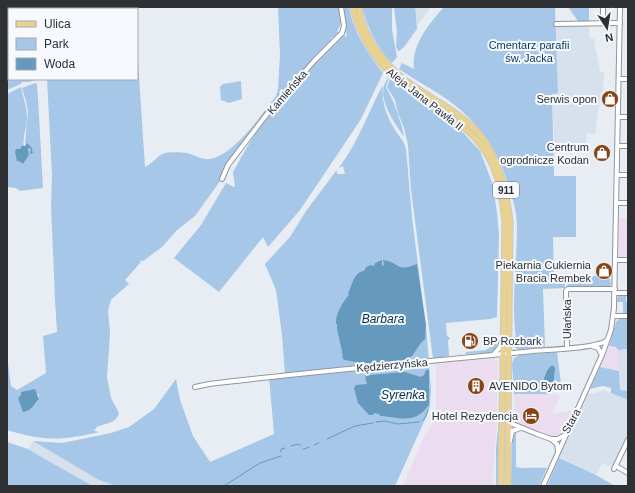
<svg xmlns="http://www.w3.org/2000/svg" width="635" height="493" font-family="Arial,sans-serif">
<rect width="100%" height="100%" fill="#e7edf3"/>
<g fill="#ecdcef">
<rect x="619" y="218" width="9" height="40"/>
<path d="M609,346L617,347L618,350L619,371L600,367Z"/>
<path d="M492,359L496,360L498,363L497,420L493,473L494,486H403L423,439L435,420L436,415V363Z"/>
<path d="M514,394H556L560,395L553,414L568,411L569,410L573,412L562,435L559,437L554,438L515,422Z"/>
</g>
<g fill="#d6e1ed">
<path d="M414,7H431L417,26Z"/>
<path d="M589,24L590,38L594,39L600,72H604L603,92H601L595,134L587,133L586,142L585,143H554L552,93H558L556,27L559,26Z"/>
<path d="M628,349V391L620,390L618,350Z"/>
<path d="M604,390L628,400V433L612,467L602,463L596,475L559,458L588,394L595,393Z"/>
<path d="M33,441L99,480L116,486H93L50,462L28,449Z"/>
</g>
<g fill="#a7c7e8" fill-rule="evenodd">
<path d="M278,7H340L343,20L337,31L341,33L334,39L330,37L333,40L289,87L284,91L283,94L223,169V175L218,184L195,216L177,230L162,247L143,261L140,260L141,262L125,280L129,284L114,297L111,300L108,310L110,333L107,377L111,398L119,413C116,424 105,423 97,427L94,431L99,432C63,441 42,441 7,430V356L11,386L17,390L46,373L43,336L57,332L55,299L51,206L52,176L47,79H137V46L145,167C152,164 158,155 165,153C169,152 186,152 190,154C197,156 202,160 210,159C235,154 261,115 276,96L278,89L280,54ZM30,390L39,395C39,399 37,403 33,406L21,404L18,398Z"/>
<path d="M341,7H349C353,31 368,54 383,73L361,119L335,158L300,210L268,247L263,237L219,292L174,258L201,225L226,183L234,187L235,186L233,172L258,128L316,62L344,35L347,37Z"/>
<path d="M362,7H392V30L397,57L392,63C377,49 367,26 362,7Z"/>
<path d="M394,7H415L417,29L404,47L399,51H398L396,46L397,32Z"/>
<path d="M444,7H555L558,93L552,94L554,176H576V237H553L554,279L565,280V288L543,289L545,347L564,345L565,339V345L520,350C515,349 513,345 513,340L516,339C511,301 517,264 517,226C517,213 513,200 509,188C499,150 479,123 448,100C432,89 415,80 399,69L402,63L414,69C411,45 429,24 444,7Z"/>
<path d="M568,7H589V21H578Z"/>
<path d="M7,67H9V79H38L29,82H22L21,84L7,90Z"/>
<path d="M389,77L386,87L394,103L402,127L404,137C394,122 373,94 389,77Z"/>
<path d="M390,78L408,93L455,124L480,151L493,185L497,213L499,235L497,317L490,319L446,323L447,336L450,338L448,341L449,356L433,359L411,190L408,145L404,128L398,113L395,100L387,87Z"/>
<path d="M241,81L242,99L229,103L221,100L220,87L223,84Z"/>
<path d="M35,83L37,84L38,98L43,188L20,191L16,188L8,187L7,175V94L21,87C23,98 27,107 27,118C27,128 22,138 24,146L20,150L16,149L17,159L23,164L29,155L28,148L31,149L32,155L33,150L25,143L28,112L26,101L22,88Z"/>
<path d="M383,85C381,103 387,118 397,133C401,138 404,142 406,149L412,217L427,337L431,390L430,406L427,415L395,486H116L99,480L33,441L62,443L111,433L129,427L154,409L176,379L180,400L193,436L210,462L274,434L269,377L285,374L282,335L276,290L265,264L290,237L306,211L336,171H337V174H345L343,166L339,168L340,166C359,141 368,112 383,85Z"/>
<path d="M589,276H609L611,284L609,288H567L568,280L589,278Z"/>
<path d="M618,294H623L626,296V302H628V314H623V302H617Z"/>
<path d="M619,319H628V349L618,350L616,347L609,346L616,322Z"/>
<path d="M494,339H498L496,348L491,353L465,354L466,352L486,350L491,347L494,344Z"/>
<path d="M557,352L561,383L550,392L551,394H514L512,364L514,358L520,355Z"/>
<path d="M600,367L619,371L620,390L628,391V400L611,393V388L603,386L590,389Z"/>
<path d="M499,417L498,486H496V449Z"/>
<path d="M516,432V467C523,469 538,467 547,468L539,486H511L512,436Z"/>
<path d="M7,442L28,449L50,462L93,486L7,485Z"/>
<path d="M559,458L596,475L615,486H547Z"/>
</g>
<g fill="#6599be">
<path d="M27,143L32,148L33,153L30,154L31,149L28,148L29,155L23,164L19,161H17L15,152L16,149H20L22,146H25Z"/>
<path d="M382,260V266L384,265L383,260C400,262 395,273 417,264L426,325L425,339L421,343L412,356L406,359L395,362L369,363H361L345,360L343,359L342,351L337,329V324H336C335,314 343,302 349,295L348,294C352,285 354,272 364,271L366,267L371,265L374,266L375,263Z"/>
<path d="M551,366H554L555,369L554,375V387L550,391H546C541,384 545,371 551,366Z"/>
<path d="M426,370H429V405C426,408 424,412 420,414C409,423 392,416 380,416L379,414L374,413L373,415H369L358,403L354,388L356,385L367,384L365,377L369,375L405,372L421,377L424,375Z"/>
<path d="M35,389L39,399C34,404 32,411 23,412L18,398L21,395V392Z"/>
</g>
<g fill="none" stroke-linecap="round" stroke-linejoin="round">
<g stroke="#6599be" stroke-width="1">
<path d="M422,421L425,418L428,410"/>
<path d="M376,422L385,421L398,424L419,422"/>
<path d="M327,439L355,426L373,423"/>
<path d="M314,445L319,443"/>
<path d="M291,446L299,444L301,446"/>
<path d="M303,449H304L309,447"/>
<path d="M281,452V449L285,448"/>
<path d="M224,486L260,463L281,456"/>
</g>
<g stroke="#91969c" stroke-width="6">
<g id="minor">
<path d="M603,7V23"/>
<path d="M556,24L620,23"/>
<path d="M620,79H628"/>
<path d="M619,117H628"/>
<path d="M618,146H628"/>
<path d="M618,175H628"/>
<path d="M222,179L228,165L267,114L315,60L342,33L344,26L341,7"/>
<path d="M617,203H628"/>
<path d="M616,260H628"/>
<path d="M615,293H628"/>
<path d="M613,316H628"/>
<path d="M592,346L598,348L602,355"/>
<path d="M567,348L566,291L568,289H615"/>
<path d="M493,355L500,347L502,341"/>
<path d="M195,387L209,384C317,371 425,362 533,351C547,350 600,348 607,340"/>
<path d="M503,414L508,422L537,434L551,439H558L565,435"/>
<path d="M551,439L557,444L558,451"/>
<path d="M510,441L512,431L521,428"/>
<path d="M616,466L628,473"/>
<path d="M614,469L628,440"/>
<path d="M543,486L602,355L611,330L614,308L620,7"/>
</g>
</g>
<g stroke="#c9c9ca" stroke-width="7">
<g id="major">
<path d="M353,7C355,19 360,30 366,41C374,56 383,68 396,79C424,104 464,118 485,151C499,172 502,197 505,221L501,486"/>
<path d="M359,7C363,39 388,70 415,87C437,102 463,114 481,136C500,161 506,190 510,221L508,422V486"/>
</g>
</g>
<use href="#minor" stroke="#fff" stroke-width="4"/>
<use href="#major" stroke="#e9d190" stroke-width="5"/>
</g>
<defs>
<g id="shop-disc" transform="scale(0.9)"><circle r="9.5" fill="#874318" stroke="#f6fafe"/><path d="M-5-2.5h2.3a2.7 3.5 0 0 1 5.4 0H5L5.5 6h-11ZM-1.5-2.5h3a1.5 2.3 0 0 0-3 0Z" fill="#fff"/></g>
<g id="fuel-disc" transform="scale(0.9)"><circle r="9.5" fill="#874318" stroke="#f6fafe"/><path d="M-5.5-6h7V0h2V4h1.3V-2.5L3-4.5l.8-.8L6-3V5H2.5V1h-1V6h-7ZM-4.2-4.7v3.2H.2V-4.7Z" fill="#fff"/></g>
<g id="building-disc" transform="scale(0.9)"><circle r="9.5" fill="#874318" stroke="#f6fafe"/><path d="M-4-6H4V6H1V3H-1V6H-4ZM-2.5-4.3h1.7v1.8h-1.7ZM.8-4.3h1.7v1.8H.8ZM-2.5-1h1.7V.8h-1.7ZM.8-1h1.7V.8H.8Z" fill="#fff"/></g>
<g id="hotel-disc" transform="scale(0.9)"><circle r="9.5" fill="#874318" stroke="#f6fafe"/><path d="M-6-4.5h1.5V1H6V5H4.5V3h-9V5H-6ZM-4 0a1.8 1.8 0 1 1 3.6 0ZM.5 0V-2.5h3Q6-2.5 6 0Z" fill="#fff"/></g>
</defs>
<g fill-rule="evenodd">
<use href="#shop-disc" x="610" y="99"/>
<use href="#shop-disc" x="602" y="153"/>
<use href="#shop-disc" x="604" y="271"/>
<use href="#fuel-disc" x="470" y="341"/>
<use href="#building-disc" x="476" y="386"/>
<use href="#hotel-disc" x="531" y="416"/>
</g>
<g text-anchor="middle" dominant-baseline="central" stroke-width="4" stroke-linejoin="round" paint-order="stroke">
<rect fill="#f6fafe" stroke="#6a6d70" stroke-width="1" x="493" y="182" width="26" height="16" rx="3"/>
<g font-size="10" font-weight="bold" fill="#2e3033">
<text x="506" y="190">911</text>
</g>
<g font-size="11" fill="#03365e" stroke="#f6fafe">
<text x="529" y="45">Cmentarz parafii<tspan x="529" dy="13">św. Jacka</tspan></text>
</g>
<g font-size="11" fill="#2e3033" stroke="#f6fafe">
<text transform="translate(287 92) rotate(-49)">Kamieńska</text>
<text transform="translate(425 99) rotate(38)">Aleja Jana Pawła II</text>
<text transform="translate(567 319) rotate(-90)">Ułańska</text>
<text transform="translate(392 365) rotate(-5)">Kędzierzyńska</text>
<text transform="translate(571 421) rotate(-61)">Stara</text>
</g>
<g font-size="11" fill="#2e3033" stroke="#f6fafe" text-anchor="end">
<text x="597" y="99">Serwis opon</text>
<text x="589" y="147">Centrum<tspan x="589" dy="13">ogrodnicze Kodan</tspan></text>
<text x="591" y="265">Piekarnia Cukiernia<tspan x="591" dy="13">Bracia Rembek</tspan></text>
<text x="483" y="341" text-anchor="start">BP Rozbark</text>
<text x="489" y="386" text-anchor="start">AVENIDO Bytom</text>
<text x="518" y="416">Hotel Rezydencja</text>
</g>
<g font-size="12" font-style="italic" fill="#032f48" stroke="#f6fafe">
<text x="383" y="319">Barbara</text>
<text x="403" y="395">Syrenka</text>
</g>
</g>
<rect width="635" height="493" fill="none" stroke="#2e3033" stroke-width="16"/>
<rect x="8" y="8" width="130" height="72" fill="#f6fafe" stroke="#a6a9ad"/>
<rect x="16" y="21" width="20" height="6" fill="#e9d190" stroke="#a6a9ad"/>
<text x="44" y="28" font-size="12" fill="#2e3033">Ulica</text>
<rect x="16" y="38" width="20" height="12" fill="#a7c7e8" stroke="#a6a9ad"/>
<text x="44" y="48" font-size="12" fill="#2e3033">Park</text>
<rect x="16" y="58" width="20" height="12" fill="#6599be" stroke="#a6a9ad"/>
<text x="44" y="68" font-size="12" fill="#2e3033">Woda</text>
<g transform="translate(607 28) rotate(168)" stroke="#f6fafe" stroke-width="3" paint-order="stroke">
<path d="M0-3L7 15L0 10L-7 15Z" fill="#2e3033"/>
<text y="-6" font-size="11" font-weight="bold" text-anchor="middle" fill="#2e3033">N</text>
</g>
</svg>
